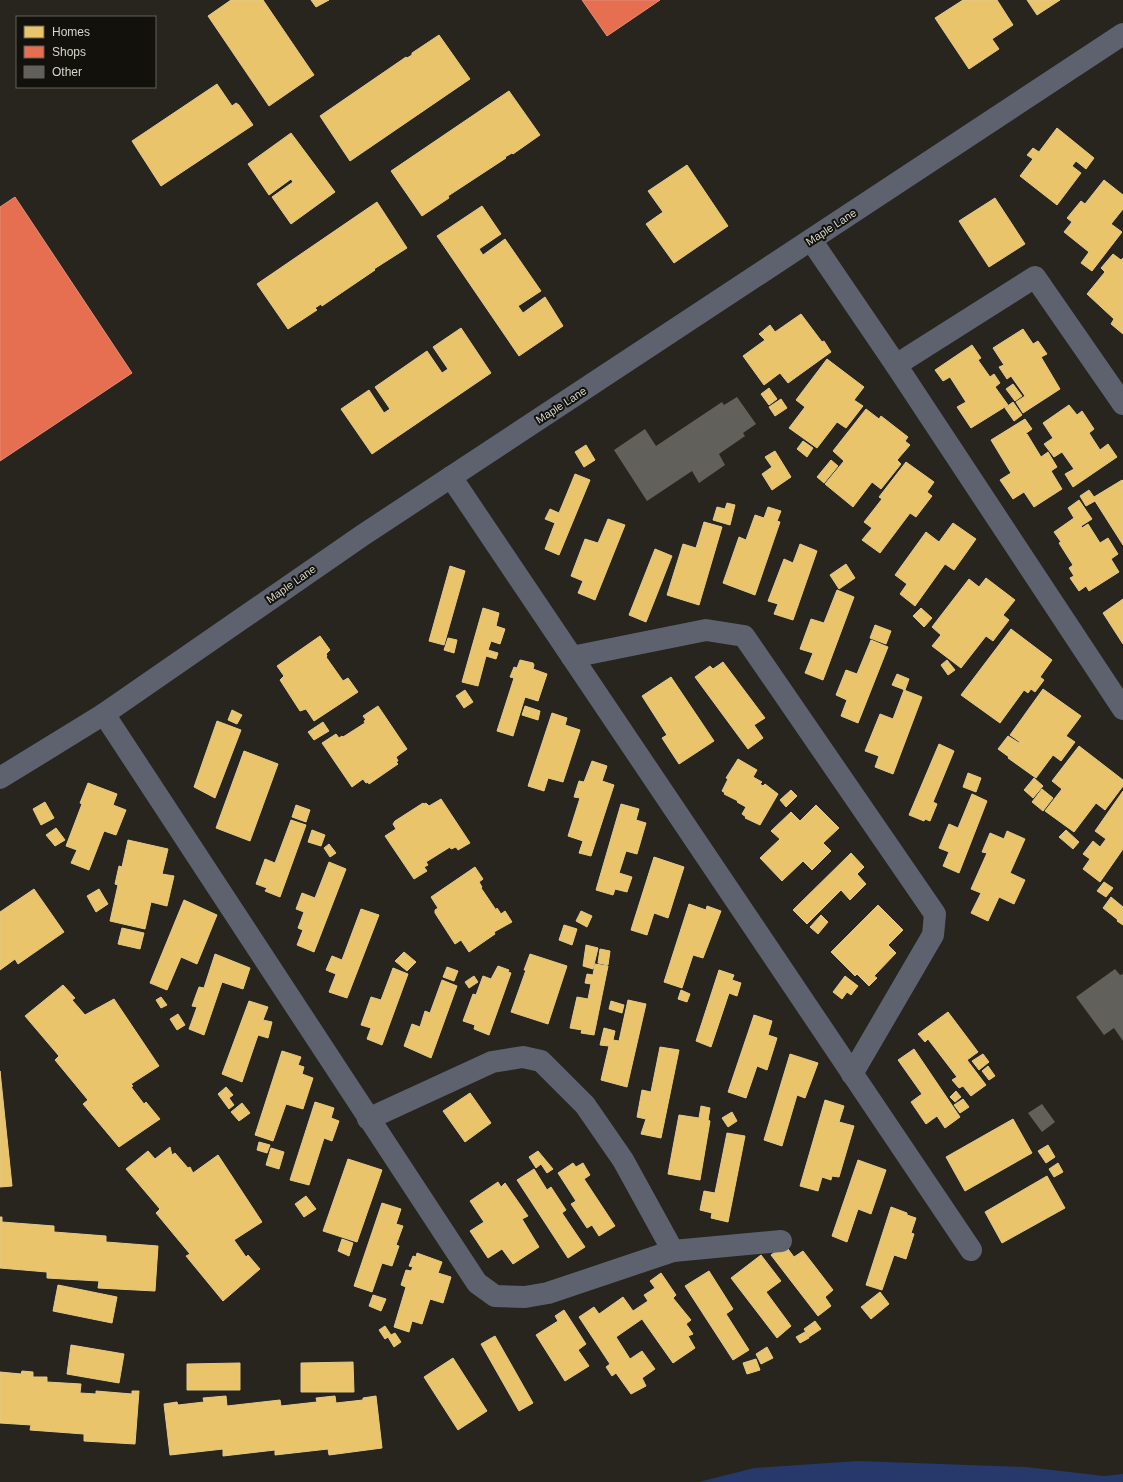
<svg xmlns="http://www.w3.org/2000/svg" width="1123" height="1482" font-family="Arial,sans-serif">
<rect width="100%" height="100%" fill="#27251e"/>
<path fill="#27386b" d="M858,1461L1026,1467L1104,1476L1123,1474V1482H699L754,1468Z"/>
<g fill="#e9c46a" stroke="#e4c988">
<path d="M231,0H263L314,75L269,106L208,16Z"/>
<path d="M311,0H329L316,7Z"/>
<path d="M963,0H997L1013,25L992,39L999,49L969,69L935,18Z"/>
<path d="M1027,0H1060L1037,15Z"/>
<path d="M439,35L470,79L350,161L320,116L406,57L407,58L412,55V53Z"/>
<path d="M217,84L232,106L236,103L239,105L253,125L161,186L132,141Z"/>
<path d="M509,91L540,135L513,154L512,153L505,157L506,158L448,196L449,198L422,216L391,171Z"/>
<path d="M1057,128L1094,158L1086,169L1076,161L1072,166L1081,173L1057,205L1020,176L1033,159L1027,155L1033,148L1039,152Z"/>
<path d="M291,133L335,192L291,224L272,197L293,182L291,179L269,195L248,164Z"/>
<path d="M687,165L728,226L674,263L646,224L663,212L648,191Z"/>
<path d="M1104,180L1123,195V209L1111,224L1122,232L1092,271L1081,263L1089,252L1064,232L1072,222L1067,218L1081,201L1085,204Z"/>
<path d="M995,198L1025,244L989,267L959,221Z"/>
<path d="M377,202L407,248L374,269L375,270L322,306L321,304L315,308L317,310L288,329L257,284Z"/>
<path d="M482,206L501,234L479,249L483,255L505,239L541,291L518,306L523,313L545,297L563,326L519,356L437,236Z"/>
<path d="M1113,254L1121,260L1123,258V334L1111,324L1114,319L1087,294L1105,272L1101,268Z"/>
<path d="M801,314L822,342L824,341L831,352L788,383L780,373L764,385L743,356L765,340L759,334L770,325L775,332Z"/>
<path d="M461,328L491,373L372,454L341,409L369,390L384,413L390,409L375,387L427,351L442,373L448,369L433,347Z"/>
<path d="M1023,329L1033,344L1038,341L1047,354L1041,357L1060,389L1023,413L1016,402L1025,396L1011,376L1007,379L999,367L1004,365L993,348Z"/>
<path d="M972,345L981,358L978,360L990,377L994,374L1000,383L995,387L1008,405L971,428L957,407L966,402L950,377L943,381L935,370Z"/>
<path d="M827,359L864,387L854,400L863,406L846,428L837,422L817,448L789,428L805,407L796,400Z"/>
<path d="M1013,384L1022,396L1015,401L1006,389Z"/>
<path d="M769,388L777,399L769,405L761,394Z"/>
<path d="M781,399L787,408L775,416L769,407Z"/>
<path d="M1013,402L1022,415L1014,421L1005,408Z"/>
<path d="M1069,405L1077,415L1082,411L1094,429L1089,433L1100,450L1108,444L1117,457L1073,487L1065,474L1074,469L1062,452L1054,457L1044,444L1053,438L1043,423Z"/>
<path d="M866,409L879,419L881,416L908,437L905,441L910,445L897,460L901,464L881,489L872,482L853,507L825,484L844,461L833,451Z"/>
<path d="M1025,419L1032,429L1025,434H1027L1041,457L1048,452L1057,467L1051,471L1062,489L1034,507L1024,492L1013,499L1000,480L1011,473L991,440Z"/>
<path d="M803,441L813,448L807,457L797,449Z"/>
<path d="M586,445L595,460L584,467L575,452Z"/>
<path d="M775,451L791,477L772,490L762,474L772,467L765,457Z"/>
<path d="M831,460L838,466L824,483L817,477Z"/>
<path d="M906,462L934,482L927,492L932,496L916,517L910,513L880,553L862,540L872,528L864,522L882,499L879,497Z"/>
<path d="M575,474L590,480L559,555L545,549L555,523L545,519L550,509L559,513Z"/>
<path d="M1122,480L1123,481V545L1095,501L1086,506L1080,496L1089,490L1094,497Z"/>
<path d="M1079,500L1092,519L1081,526L1082,528L1088,524L1100,543L1108,538L1118,554L1111,559L1119,572L1089,591L1086,586L1079,591L1070,578L1074,576L1069,568L1073,565L1059,543L1061,542L1054,532L1074,518L1068,508Z"/>
<path d="M727,503L735,505L730,525L713,520L717,507L725,509Z"/>
<path d="M768,507L781,511L777,521L780,522L755,595L723,583L739,537L746,540L755,515L764,518Z"/>
<path d="M608,519L625,525L595,600L578,593L583,581L571,576L585,539L598,543Z"/>
<path d="M704,522L722,527L699,605L667,595L683,544L696,548Z"/>
<path d="M953,523L976,539L954,570L945,564L915,606L900,594L907,584L895,575L926,532L939,542Z"/>
<path d="M800,544L817,551L793,620L774,614L778,604L768,601L784,559L793,563Z"/>
<path d="M655,549L672,556L646,622L629,615Z"/>
<path d="M846,564L855,578L839,589L830,575Z"/>
<path d="M450,566L465,571L444,645L429,641Z"/>
<path d="M986,578L1015,600L1003,615L1009,620L993,641L986,636L961,668L932,646L941,635L932,627L969,579L979,587Z"/>
<path d="M837,590L854,597L823,680L805,673L813,653L800,649L811,619L824,623Z"/>
<path d="M1123,599V644L1103,613Z"/>
<path d="M483,608L499,613L496,626L505,629L500,644L491,641L488,650L498,653L496,659L486,656L478,686L462,682Z"/>
<path d="M921,608L932,618L924,627L913,616Z"/>
<path d="M875,625L891,631L886,644L870,638Z"/>
<path d="M1011,629L1052,660L1040,677L1044,680L1035,692L1031,689L1028,693L1024,690L1000,723L961,695Z"/>
<path d="M320,636L330,650L326,654L327,656L326,657L343,681L348,678L358,692L314,721L306,709L300,711L280,680L284,676L277,666Z"/>
<path d="M448,638L457,640L454,653L444,650Z"/>
<path d="M871,640L888,647L858,723L841,716L847,700L836,695L846,670L857,674Z"/>
<path d="M520,660L533,663L534,665L533,669L547,674L538,701L525,697L513,736L497,731L514,678L510,677L514,667L517,668Z"/>
<path d="M947,660L955,670L948,675L941,665Z"/>
<path d="M723,662L765,718L754,725L763,738L748,749L695,677L710,666L713,669Z"/>
<path d="M897,674L909,679L905,690L892,685Z"/>
<path d="M671,677L714,741L679,764L662,738L667,735L642,696Z"/>
<path d="M1043,689L1081,716L1066,736L1075,742L1061,761L1053,755L1036,778L1008,758L1020,742L1010,735Z"/>
<path d="M465,690L473,702L464,708L456,696Z"/>
<path d="M904,690L922,697L893,774L875,767L879,756L865,751L880,714L893,719Z"/>
<path d="M378,706L407,749L396,757L398,761L396,762L398,764L369,784L368,782L366,783L363,779L352,787L322,743L336,734L339,738L342,736L343,737L365,723L364,721L366,720L363,716Z"/>
<path d="M525,706L540,711L538,720L522,715Z"/>
<path d="M232,710L242,715L237,724L228,720Z"/>
<path d="M552,713L567,718L565,725L580,730L563,782L548,778L544,791L528,786Z"/>
<path d="M217,721L241,730L215,798L194,787Z"/>
<path d="M323,722L329,731L314,740L308,732Z"/>
<path d="M1008,736L1019,743L1009,757L998,749Z"/>
<path d="M939,744L954,751L933,802L937,804L930,821L925,819L924,821L909,815Z"/>
<path d="M1079,746L1123,780V786L1105,810L1096,803L1074,832L1045,811L1062,789L1052,781Z"/>
<path d="M244,751L278,764L250,841L216,828Z"/>
<path d="M738,759L757,770L753,777L762,782L760,784L763,786L765,784L778,794L760,825L745,818L746,817L742,814L746,807L737,802L738,801L724,794L725,793L722,791L728,779L726,778Z"/>
<path d="M592,761L607,766L602,781L614,785L591,856L579,853L583,841L568,836L580,798L574,797L579,781L584,782Z"/>
<path d="M968,773L981,778L976,792L963,787Z"/>
<path d="M1034,778L1043,786L1033,798L1024,790Z"/>
<path d="M88,783L117,794L113,805L126,810L116,835L104,831L89,870L71,863L77,850L66,846L82,804L80,803Z"/>
<path d="M1042,789L1053,798L1043,811L1032,802Z"/>
<path d="M791,790L797,796L786,807L780,800Z"/>
<path d="M1123,791V849L1100,882L1083,869L1090,859L1083,854L1093,841L1100,847L1106,839L1095,831Z"/>
<path d="M972,794L987,801L959,873L943,866L949,852L939,848L949,824L958,828Z"/>
<path d="M441,799L470,843L458,850L456,847L451,849L450,847L426,862L428,865L424,867L427,871L414,879L385,836L396,829L393,824L395,821L423,803L424,804L426,803L429,806Z"/>
<path d="M45,802L54,818L41,825L33,809Z"/>
<path d="M621,804L639,809L636,820L646,823L637,854L626,851L619,873L632,877L627,892L615,889L613,895L596,890Z"/>
<path d="M296,805L310,810L306,822L292,817Z"/>
<path d="M816,805L839,828L823,843L831,851L812,870L803,861L782,881L760,858L780,839L771,831L791,812L800,821Z"/>
<path d="M291,820L306,825L280,897L265,891L267,888L256,884L265,859L275,863Z"/>
<path d="M56,828L65,840L55,846L46,835Z"/>
<path d="M312,830L325,835L321,846L308,842Z"/>
<path d="M1066,830L1079,842L1073,849L1059,837Z"/>
<path d="M1007,831L1025,839L1010,873L1025,880L1014,904L999,897L988,921L971,913L981,893L971,889L987,853L982,852L990,833L1004,839Z"/>
<path d="M128,840L168,849L162,874L174,876L167,906L151,902L145,929L110,921L118,885L115,884L119,866L122,867Z"/>
<path d="M329,844L336,853L330,857L324,848Z"/>
<path d="M851,853L864,867L857,874L866,884L850,900L841,890L807,924L793,910Z"/>
<path d="M654,857L684,867L668,918L654,913L647,935L631,930Z"/>
<path d="M329,862L346,869L314,952L297,945L303,930L298,928L304,912L296,909L302,893L315,898Z"/>
<path d="M475,867L483,879L479,882L482,887L481,888L496,910L497,908L501,914L505,911L512,922L494,932L495,934L469,952L461,940L455,944L435,913V910L438,908L431,897Z"/>
<path d="M1104,882L1113,888L1106,897L1097,891Z"/>
<path d="M34,889L64,932L18,964L15,959L0,970V912Z"/>
<path d="M99,889L108,904L96,912L87,896Z"/>
<path d="M1111,897L1123,907V913L1118,920L1103,908Z"/>
<path d="M184,900L217,915L197,964L181,957L167,990L150,983Z"/>
<path d="M689,904L706,910L707,906L721,911L703,958L693,955L682,988L664,982Z"/>
<path d="M878,905L903,930L888,945L896,953L874,976L877,978L869,986L857,974L855,976L831,952Z"/>
<path d="M361,909L379,915L347,998L329,992L336,974L326,970L332,956L342,960Z"/>
<path d="M581,911L592,916L587,927L576,921Z"/>
<path d="M1123,913V925L1117,921Z"/>
<path d="M821,915L828,922L818,934L810,927Z"/>
<path d="M564,925L577,929L572,945L559,940Z"/>
<path d="M122,928L144,933L140,949L118,944Z"/>
<path d="M586,945L598,948L593,969L583,966Z"/>
<path d="M600,949L610,951L608,965L598,963Z"/>
<path d="M404,952L416,962L407,971L395,961Z"/>
<path d="M215,954L250,968L243,989L222,982L204,1035L189,1029L197,1007L192,1006L199,987L204,988Z"/>
<path d="M530,954L567,966L548,1024L511,1012L526,970H524Z"/>
<path d="M595,964L608,966L594,1035L581,1033L582,1030L570,1028L577,997L588,999L591,984L585,983L587,974L593,975Z"/>
<path d="M498,966L509,970L508,972L511,973L489,1035L474,1029L475,1025L463,1021L473,994L476,995L483,976L491,979Z"/>
<path d="M447,967L458,971L454,981L443,977Z"/>
<path d="M393,968L408,974L382,1045L367,1039L371,1028L361,1025L371,997L381,1000Z"/>
<path d="M719,970L734,975L732,980L741,983L737,996L729,993L711,1047L696,1041Z"/>
<path d="M474,976L478,982L469,988L465,982Z"/>
<path d="M845,976L858,986L851,995L847,992L842,999L833,992Z"/>
<path d="M442,980L457,986L431,1058L404,1046L412,1024L420,1027L425,1011L430,1013Z"/>
<path d="M63,985L75,998L72,1000L85,1015L114,999L159,1066L131,1084L133,1086L131,1087L144,1104L146,1102L160,1119L119,1147L83,1104L88,1100L55,1060L59,1056L25,1016Z"/>
<path d="M681,990L690,994L687,1002L678,999Z"/>
<path d="M161,997L167,1005L161,1008L156,1000Z"/>
<path d="M628,1000L646,1004L627,1087L601,1080L609,1046L600,1045L604,1028L615,1031L613,1040L619,1041Z"/>
<path d="M249,1001L268,1007L263,1020L272,1022L268,1038L258,1035L242,1082L222,1074Z"/>
<path d="M611,1001L624,1005L622,1013L609,1009Z"/>
<path d="M948,1012L978,1052L967,1060L986,1085L971,1096L963,1086L959,1088L952,1080L957,1077L928,1039L925,1042L918,1034Z"/>
<path d="M178,1014L185,1025L177,1030L170,1019Z"/>
<path d="M754,1015L772,1021L768,1035L777,1038L767,1070L757,1066L746,1098L728,1092Z"/>
<path d="M660,1047L679,1050L661,1138L641,1134L646,1119L637,1117L642,1090L651,1092Z"/>
<path d="M914,1049L960,1117L945,1128L937,1116L926,1124L911,1102L922,1094L898,1060Z"/>
<path d="M282,1051L301,1057L298,1065L304,1067L302,1074L313,1078L303,1109L286,1104L273,1141L255,1135Z"/>
<path d="M790,1054L818,1063L805,1098L797,1095L782,1146L764,1140Z"/>
<path d="M983,1054L989,1062L979,1070L972,1061Z"/>
<path d="M988,1066L995,1076L989,1080L982,1071Z"/>
<path d="M0,1071L12,1186L0,1187Z"/>
<path d="M226,1087L233,1095L229,1098L234,1105L229,1109L218,1094Z"/>
<path d="M956,1091L961,1097L955,1102L950,1097Z"/>
<path d="M470,1093L491,1123L465,1142L443,1111Z"/>
<path d="M963,1099L969,1107L960,1113L954,1105Z"/>
<path d="M825,1100L844,1106L839,1122L854,1126L839,1177L832,1176L831,1180L822,1177L818,1191L800,1186Z"/>
<path d="M315,1102L334,1108L331,1118L339,1121L332,1141L324,1138L309,1185L290,1180Z"/>
<path d="M242,1103L250,1113L239,1121L231,1112Z"/>
<path d="M701,1106L710,1108L708,1120L710,1121L700,1180L668,1174L679,1115L699,1118Z"/>
<path d="M732,1112L737,1121L728,1127L722,1118Z"/>
<path d="M1013,1119L1032,1153L965,1191L946,1157Z"/>
<path d="M727,1133L745,1136L728,1222L711,1218L712,1213L700,1210L704,1191L715,1193Z"/>
<path d="M259,1142L270,1145L267,1153L257,1150Z"/>
<path d="M1048,1145L1055,1157L1046,1163L1038,1151Z"/>
<path d="M170,1147L172,1155L175,1153L188,1168L190,1167L193,1173L218,1155L262,1222L234,1240L246,1257L248,1255L260,1269L223,1301L186,1256L190,1254L156,1213L160,1209L126,1169L148,1151L155,1159Z"/>
<path d="M271,1148L284,1152L279,1169L266,1165Z"/>
<path d="M538,1151L553,1169L547,1173L541,1164L536,1168L529,1157Z"/>
<path d="M348,1159L382,1170L357,1242L323,1231Z"/>
<path d="M858,1160L886,1170L871,1214L858,1209L847,1242L832,1236Z"/>
<path d="M573,1163L576,1167L583,1163L590,1175L584,1179L615,1226L599,1236L592,1225L587,1228L571,1204L576,1201L558,1173Z"/>
<path d="M1058,1163L1063,1172L1054,1177L1049,1169Z"/>
<path d="M534,1169L547,1190L551,1187L566,1210L562,1213L585,1247L568,1258L517,1180Z"/>
<path d="M1047,1176L1065,1208L1002,1243L985,1212Z"/>
<path d="M498,1182L501,1187L505,1183L528,1216L522,1219L539,1247L513,1264L502,1249L488,1258L470,1231L484,1222L470,1201Z"/>
<path d="M306,1196L316,1209L304,1217L295,1204Z"/>
<path d="M382,1203L401,1209L396,1224L403,1226L396,1245L399,1246L392,1266L382,1263L372,1292L354,1286Z"/>
<path d="M891,1207L907,1213V1215L916,1218L911,1233L914,1234L906,1259L894,1255L882,1290L866,1285Z"/>
<path d="M0,1217H2V1222L54,1226V1232L106,1236V1242L158,1246L155,1291L98,1288L99,1281L47,1278V1272L0,1268Z"/>
<path d="M342,1239L353,1243L349,1256L338,1251Z"/>
<path d="M785,1245L794,1257L803,1251L833,1290L825,1297L831,1306L818,1316L771,1255Z"/>
<path d="M417,1253L442,1262L438,1273L451,1277L443,1303L430,1299L422,1324L412,1321L409,1332L394,1327L406,1287L401,1285L406,1270L411,1271L413,1267L409,1266L413,1256L416,1257Z"/>
<path d="M761,1255L781,1281L766,1292L791,1326L777,1338L731,1278Z"/>
<path d="M709,1271L733,1309L726,1314L749,1350L733,1360L685,1286Z"/>
<path d="M661,1273L676,1295L673,1298L691,1320L686,1324L693,1334L688,1336L695,1348L673,1363L642,1319L616,1337L630,1359L642,1351L655,1369L642,1378L646,1386L631,1394L616,1373L612,1376L606,1367L610,1364L579,1317L594,1307L599,1314L623,1297L633,1311L648,1301L644,1295L655,1288L650,1281Z"/>
<path d="M58,1285L117,1297L112,1323L53,1311Z"/>
<path d="M880,1292L889,1304L871,1319L861,1307Z"/>
<path d="M373,1295L386,1299L381,1311L369,1306Z"/>
<path d="M564,1310L586,1344L578,1350L589,1366L565,1381L536,1335L558,1321L555,1316Z"/>
<path d="M815,1321L821,1329L809,1337L804,1329Z"/>
<path d="M385,1326L391,1335L395,1333L401,1342L394,1347L388,1337L385,1339L379,1330Z"/>
<path d="M805,1332L809,1338L800,1343L796,1337Z"/>
<path d="M495,1336L533,1403L519,1411L481,1344Z"/>
<path d="M71,1345L124,1354L119,1383L67,1374Z"/>
<path d="M767,1347L773,1358L761,1364L756,1354Z"/>
<path d="M453,1358L487,1411L458,1430L424,1377Z"/>
<path d="M756,1359L760,1370L747,1374L743,1363Z"/>
<path d="M353,1362L354,1392H301V1363Z"/>
<path d="M240,1363V1390H187V1364Z"/>
<path d="M22,1371L33,1372V1377H47V1382L81,1384L80,1393L96,1394V1391L132,1394V1391H139L135,1444L84,1441V1434L30,1430L31,1425L0,1423V1372L21,1374Z"/>
<path d="M226,1396L227,1406L280,1400L281,1406L317,1402L316,1398L335,1396L336,1403L363,1400V1398L376,1396L382,1448L329,1455L328,1449L275,1455V1450L223,1456V1449L170,1455L164,1404L177,1402L178,1405L204,1402L203,1398Z"/>
</g>
<g fill="#e76f51" stroke="#e28e76">
<path d="M582,0H660L607,36Z"/>
<path d="M15,197L132,373L0,461V207Z"/>
</g>
<g fill="#62605a">
<path d="M737,397L756,424L743,433L745,436L719,454L725,465L699,483L692,471L647,501L614,450L645,429L656,446L722,402L724,405Z"/>
<path d="M1115,969L1120,975L1123,974V1041L1114,1028L1104,1035L1076,997Z"/>
<path d="M1042,1104L1055,1122L1042,1132L1028,1113Z"/>
</g>
<g fill="none" stroke-linecap="round" stroke-linejoin="round">
<g stroke="#5d626e" stroke-width="22">
<path d="M811,240L896,365L1123,709"/>
<path d="M896,365L1035,277L1123,404"/>
<path d="M451,477L971,1250"/>
<path d="M572,657L706,630L744,636L935,914L933,935L852,1074"/>
<path d="M104,714L477,1283L495,1296L525,1297L548,1293L673,1251L781,1241"/>
<path d="M0,778L104,714L363,535L1123,34"/>
<path d="M368,1119L492,1062L523,1057L541,1061L585,1105L623,1160L673,1251"/>
</g>
</g>
<g text-anchor="middle" dominant-baseline="central" stroke-width="4" stroke-linejoin="round" paint-order="stroke">
<g font-size="11" fill="#d7d6cd" stroke="#12110b">
<text transform="translate(831 227) rotate(-33)">Maple Lane</text>
<text transform="translate(561 405) rotate(-33)">Maple Lane</text>
<text transform="translate(291 584) rotate(-35)">Maple Lane</text>
</g>
</g>
<rect x="16" y="16" width="140" height="72" fill="#12110b" stroke="#616059"/>
<rect x="24" y="26" width="20" height="12" fill="#e9c46a" stroke="#616059"/>
<text x="52" y="36" font-size="12" fill="#d7d6cd">Homes</text>
<rect x="24" y="46" width="20" height="12" fill="#e76f51" stroke="#616059"/>
<text x="52" y="56" font-size="12" fill="#d7d6cd">Shops</text>
<rect x="24" y="66" width="20" height="12" fill="#62605a" stroke="#616059"/>
<text x="52" y="76" font-size="12" fill="#d7d6cd">Other</text>
</svg>
